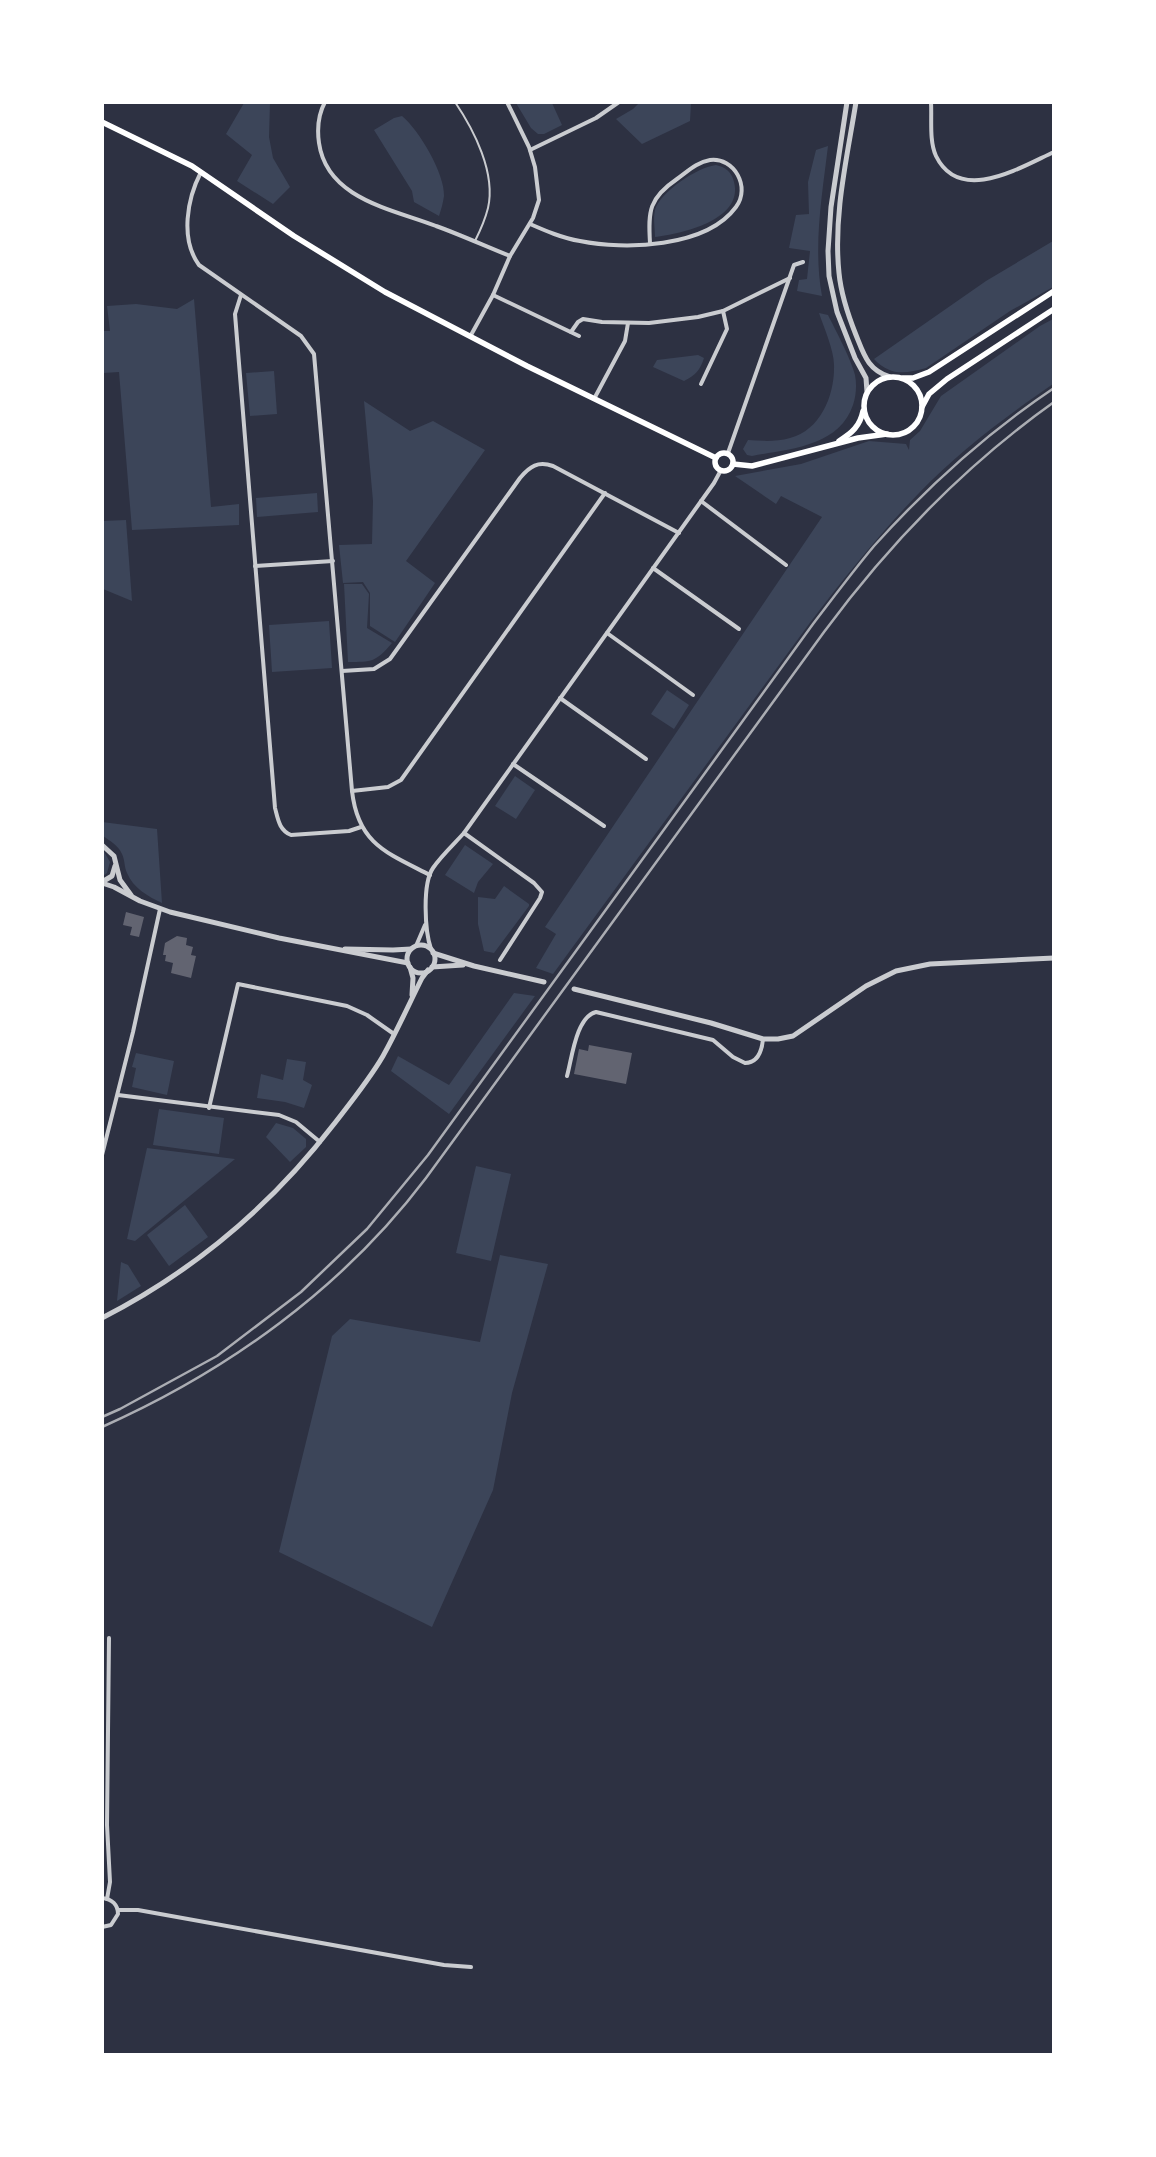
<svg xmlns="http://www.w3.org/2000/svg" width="1156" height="2157" font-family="'DM Sans',sans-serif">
<rect width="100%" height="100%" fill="#2d3142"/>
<g fill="#3c4559">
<path d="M244,103H270L269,137L273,158L290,187L273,204L237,181L252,155L226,134Z"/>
<path d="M516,103H552L562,125L544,134H538L531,128Z"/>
<path d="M639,103H691L690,121L642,144L616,119L633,109Z"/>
<path d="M402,116C419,130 445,174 444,196C443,203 441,210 439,216L414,202L412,191L374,130L394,118Z"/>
<path d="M828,146C822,196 813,247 822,296L797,291L799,280L807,279L810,251L789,248L796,215L809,214L808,182L816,150Z"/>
<path d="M716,165C725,167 732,172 734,182C744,220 681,234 655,237C655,228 653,219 655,210C660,192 698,167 716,165Z"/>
<path d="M1053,241V287L1010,311L926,368C905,374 890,376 874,359L986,281Z"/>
<path d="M194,299L211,507L239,504V525L132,530L119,372L103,373V331H110L107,306L136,304L177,309Z"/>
<path d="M819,313L828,315C836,331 851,359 855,375C857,385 856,396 853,405C839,447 788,449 752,456L747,455L743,449L748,440C762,441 776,442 790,438C821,430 835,394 834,365C834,350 824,328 819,313Z"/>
<path d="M1053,319V384C1009,414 957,453 920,492C880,533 844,578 809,624L553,974L536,968L556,934L545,927L822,517L781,496L776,504L735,476L801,464L869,441L906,444L909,450L910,440L920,431L941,396L1040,326Z"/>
<path d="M698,355L704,358C700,370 696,375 684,381L653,367L657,360Z"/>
<path d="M274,371L277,414L250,416L246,373Z"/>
<path d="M364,401L410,431L433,421L485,450L406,561L435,583L395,642L370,626V593L363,582L343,583L339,545L372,544L373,501Z"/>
<path d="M317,493L318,512L257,517L256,498Z"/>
<path d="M126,520L132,601L103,589V521Z"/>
<path d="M344,584H362L369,594L367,628L392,643C376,662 372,662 348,662Z"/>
<path d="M329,621L332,668L272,672L269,625Z"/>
<path d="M667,690L689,705L674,729L651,714Z"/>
<path d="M515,776L535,790L516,819L495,806Z"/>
<path d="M102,822L157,829L162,903C149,897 133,888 127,873C124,867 125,860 122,854C118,845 110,841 103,836Z"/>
<path d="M465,845L493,864L478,882L474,893L445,875Z"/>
<path d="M103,850L110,862L107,873L103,876Z"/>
<path d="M504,886L529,904V906L494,953L484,951L478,924V897L495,899Z"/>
<path d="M514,993L535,996L449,1114L391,1071L398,1056L449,1085Z"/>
<path d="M136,1053L174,1061L167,1095L132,1087L136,1068L132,1067Z"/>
<path d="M287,1059L306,1062L303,1080L312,1085L304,1108L285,1102L257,1098L261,1074L283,1080Z"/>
<path d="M159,1109L224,1118L219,1154L153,1145Z"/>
<path d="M276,1123L293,1128L306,1139V1147L290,1162L266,1137Z"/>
<path d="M147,1148L235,1159L135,1241L127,1239Z"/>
<path d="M476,1166L511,1174L491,1261L456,1253Z"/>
<path d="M185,1205L208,1237L169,1266L147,1235Z"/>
<path d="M500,1255L548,1264L512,1393L493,1490L432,1627L279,1552L332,1336L350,1319L480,1342Z"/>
<path d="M121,1262L128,1265L141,1286L117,1301Z"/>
</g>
<g fill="#626471">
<path d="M126,912L144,917L139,937L130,935L132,927L123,925Z"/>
<path d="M177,936L187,938L186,945L193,947L191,955L196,956L191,978L171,973L173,963L165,961L166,955H163L165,943Z"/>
<path d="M589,1045L632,1053L626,1084L574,1074L579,1049L588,1051Z"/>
</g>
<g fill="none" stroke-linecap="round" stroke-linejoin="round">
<path stroke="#caccd0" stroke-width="2" d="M455,102C474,130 496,173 488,208C485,220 480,231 475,241"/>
<g stroke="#caccd0" stroke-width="4">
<path d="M325,102C318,115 317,129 319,143C327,199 392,209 436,226C461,235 485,246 510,256"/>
<path d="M931,102C932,119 929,141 936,156C960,205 1021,167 1054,152"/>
<path d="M530,150L596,118L619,102"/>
<path d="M201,172C187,199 180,239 199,265L301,336L314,354L352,791C358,844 387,853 430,875"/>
<path d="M530,224C546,231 562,238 580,241C624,250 706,248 736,207C751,187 734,157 710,160C697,162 687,172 677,179C649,198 648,211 650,243"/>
<path d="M241,295L235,314L275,808C278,819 279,830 291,835L349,831L361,827"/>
<path d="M493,295L579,336"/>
<path d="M571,332L578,322L583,319L602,322L649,323L698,317L723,311L790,278"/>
<path d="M471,335L493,295L510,256L533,218L539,200L535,167L529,147L507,102"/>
<path d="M701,384L727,329L723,311"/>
<path d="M594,399L625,341L628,323"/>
<path d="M728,453L794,265L803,262"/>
<path d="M701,501L786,565"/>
<path d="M255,566L333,561"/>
<path d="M653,568L739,629"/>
<path d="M607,633L693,695"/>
<path d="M342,671L374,669L390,659L520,478C530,466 538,461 553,466L679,533"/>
<path d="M560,698L646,759"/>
<path d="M513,764L604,826"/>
<path d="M352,791L388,787L401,780L605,493"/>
<path d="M464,833L534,883L542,892L540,898L500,960"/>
<path d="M416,946L425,925"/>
<path d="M431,949C425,932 422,884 433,868C441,856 454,844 464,833L714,483L721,470"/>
<path d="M567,1076C572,1058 576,1017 596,1012L713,1040L733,1057L745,1063C758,1063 762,1050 763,1039"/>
<path d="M118,1095L279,1115L296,1122L320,1142"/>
<path d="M209,1108L238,984L347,1006L367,1015L394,1034"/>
<path d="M102,1155L133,1032L160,909"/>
<path d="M102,1898C112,1899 118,1905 118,1914L111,1925L102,1927"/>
<path d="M107,1899L110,1882L107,1825L109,1638"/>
<path d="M118,1910H138L444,1965L471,1967"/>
</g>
<g stroke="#caccd0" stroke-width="5">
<path d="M847,102L831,207L828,251L829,276L837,312L855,358L866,378L867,392"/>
<path d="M856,102C847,158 833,216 839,273C841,294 848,315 856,335C864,355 868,370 890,377"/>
<path d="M102,845L114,856L120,880L131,895"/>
<path d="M102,882L112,876L115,866"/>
<path d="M102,883L114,887L140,901L170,912L279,938L408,963"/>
<circle cx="421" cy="959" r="14"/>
<path d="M345,949L393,950L411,949"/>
<path d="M433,953L474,966L544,982"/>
<path d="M410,967L413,978L412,995"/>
<path d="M432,967L463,965"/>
<path d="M574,989L711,1023L763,1039H778L793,1036L866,986L896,971L930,964L1054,958"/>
<path d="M102,1318C194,1271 271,1206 334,1124C351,1102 369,1080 383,1056C397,1031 409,1004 422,978L428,970"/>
</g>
<g stroke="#fff" stroke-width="5.5">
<path d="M102,122L192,166L294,236L385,292L527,366L716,458"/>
<circle cx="893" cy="406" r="29"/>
<path d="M903,378H913L929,372L1054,291"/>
<path d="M922,407L929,394L947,379L1054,309"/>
<path d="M839,441C852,433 860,426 863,411"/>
<circle cx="724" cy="462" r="9"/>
<path d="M733,464L752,466L858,438L887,434"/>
</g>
<g stroke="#abadb3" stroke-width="2.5">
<path d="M102,1417L120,1409L217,1356L301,1292L367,1229L428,1155L813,624C833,598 853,571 874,546C928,486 987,433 1054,388"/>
<path d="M102,1427C228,1371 343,1288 426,1178L824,632C889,544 964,466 1054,402"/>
</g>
</g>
<rect width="1156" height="2157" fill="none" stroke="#ffffff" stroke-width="208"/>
</svg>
